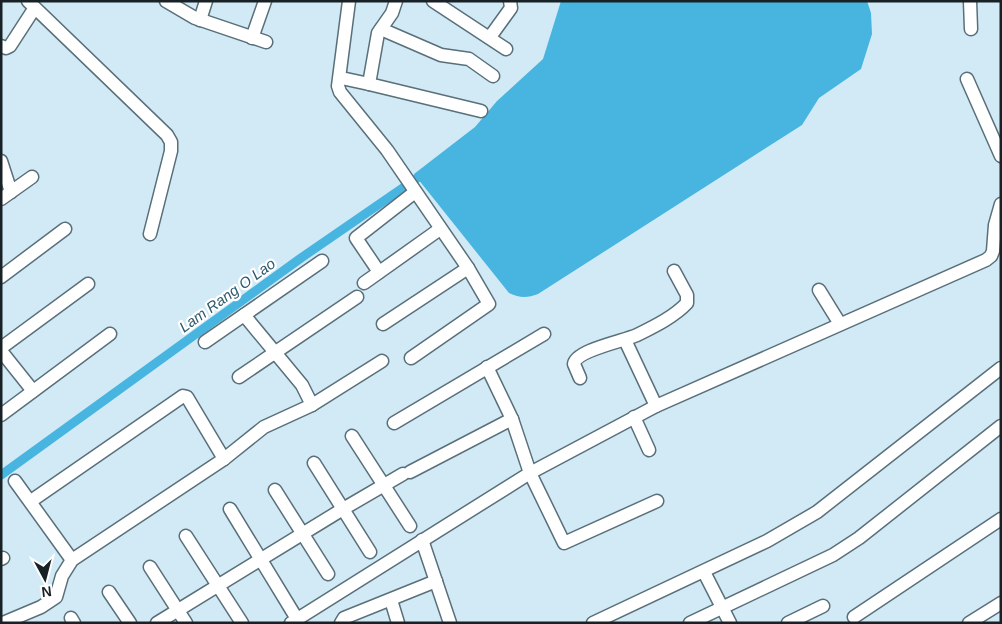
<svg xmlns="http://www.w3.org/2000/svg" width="1002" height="624" font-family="Helvetica,sans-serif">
<rect width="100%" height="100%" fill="#d1eaf6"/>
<path fill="#47b5df" d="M561,1H867L871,13L872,34L861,69L819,98L802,125L538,294C527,298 520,298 509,293L414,174L475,127L497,101L543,59Z"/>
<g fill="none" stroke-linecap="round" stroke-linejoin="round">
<path stroke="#47b5df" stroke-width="9" d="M1,475L301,258L426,172"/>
<g stroke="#596f79" stroke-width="15">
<g id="minor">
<path d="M28,1L167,135L171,142V151L150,234"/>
<path d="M166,1L195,18L266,42"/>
<path d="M349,1L338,86L340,92L387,150L468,268L489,304L411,358"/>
<path d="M396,1L392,13L378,33L369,84L481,111"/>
<path d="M433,1L506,49"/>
<path d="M970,1L971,29"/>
<path d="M200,20L206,1"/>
<path d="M381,29L441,55L469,59L493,76"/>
<path d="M490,37L511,8L510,1"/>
<path d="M252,38L265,1"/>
<path d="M1,46L6,48L10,46L34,9"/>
<path d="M346,79L369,84"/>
<path d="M967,79L1001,156"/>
<path d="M1,161L11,192"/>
<path d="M1,199L32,177"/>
<path d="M379,272L356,238L415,192"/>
<path d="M1,277L65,229"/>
<path d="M364,283L440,229"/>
<path d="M819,290L840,324"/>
<path d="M244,315L302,385L312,405"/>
<path d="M383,324L468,268"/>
<path d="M625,340L656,406"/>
<path d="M205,342L322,261"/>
<path d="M1,348L88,284"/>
<path d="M1,351L33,391"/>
<path d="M487,367L512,419L530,473L564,543L657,501"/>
<path d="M239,377L357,297"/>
<path d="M580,378L574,364C576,350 624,341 637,335C653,327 674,317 687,303V295L674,271"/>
<path d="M1,415L110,334"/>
<path d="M634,417L649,450"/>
<path d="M394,423L544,334"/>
<path d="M352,436L410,526"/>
<path d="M314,463L370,552"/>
<path d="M410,472L512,419"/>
<path d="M15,481L72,560"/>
<path d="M275,490L328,574"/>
<path d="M31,501L183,396L187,397L224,459"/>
<path d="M230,509L297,619"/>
<path d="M186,536L242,623"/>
<path d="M422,540L450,623"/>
<path d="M1,559L3,558"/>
<path d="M150,567L186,623"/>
<path d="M704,572L730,623"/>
<path d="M109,592L130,623"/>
<path d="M391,600L398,623"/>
<path d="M854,617L1001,519"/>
<path d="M71,618L74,623"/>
<path d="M3,623L41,607L56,597L62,576L72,560L224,459L264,427L312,405L382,361"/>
<path d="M157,623L343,509L403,474"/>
<path d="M291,623L530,473L656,406L986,260L991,256L993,251L995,225L1001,204"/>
<path d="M341,623L344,618L436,581"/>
<path d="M593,623L767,541L817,512L1001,368"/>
<path d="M690,623L833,555L859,538L1001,426"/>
<path d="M788,623L823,606"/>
<path d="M969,623L1001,603"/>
</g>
</g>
<use href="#minor" stroke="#fff" stroke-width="12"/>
</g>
<g text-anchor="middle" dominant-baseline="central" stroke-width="4.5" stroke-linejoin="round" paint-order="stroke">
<g font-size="15" font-style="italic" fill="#2c596c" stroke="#fff">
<text transform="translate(227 295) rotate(-36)">Lam Rang O Lao</text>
</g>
</g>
<rect width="1002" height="624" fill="none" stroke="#182125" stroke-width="5"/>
<g transform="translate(45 579) rotate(173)" stroke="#ffffff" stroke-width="4" paint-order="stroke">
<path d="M0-4L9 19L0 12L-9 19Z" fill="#182125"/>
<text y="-8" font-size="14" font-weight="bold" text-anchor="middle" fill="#182125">N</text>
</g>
</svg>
